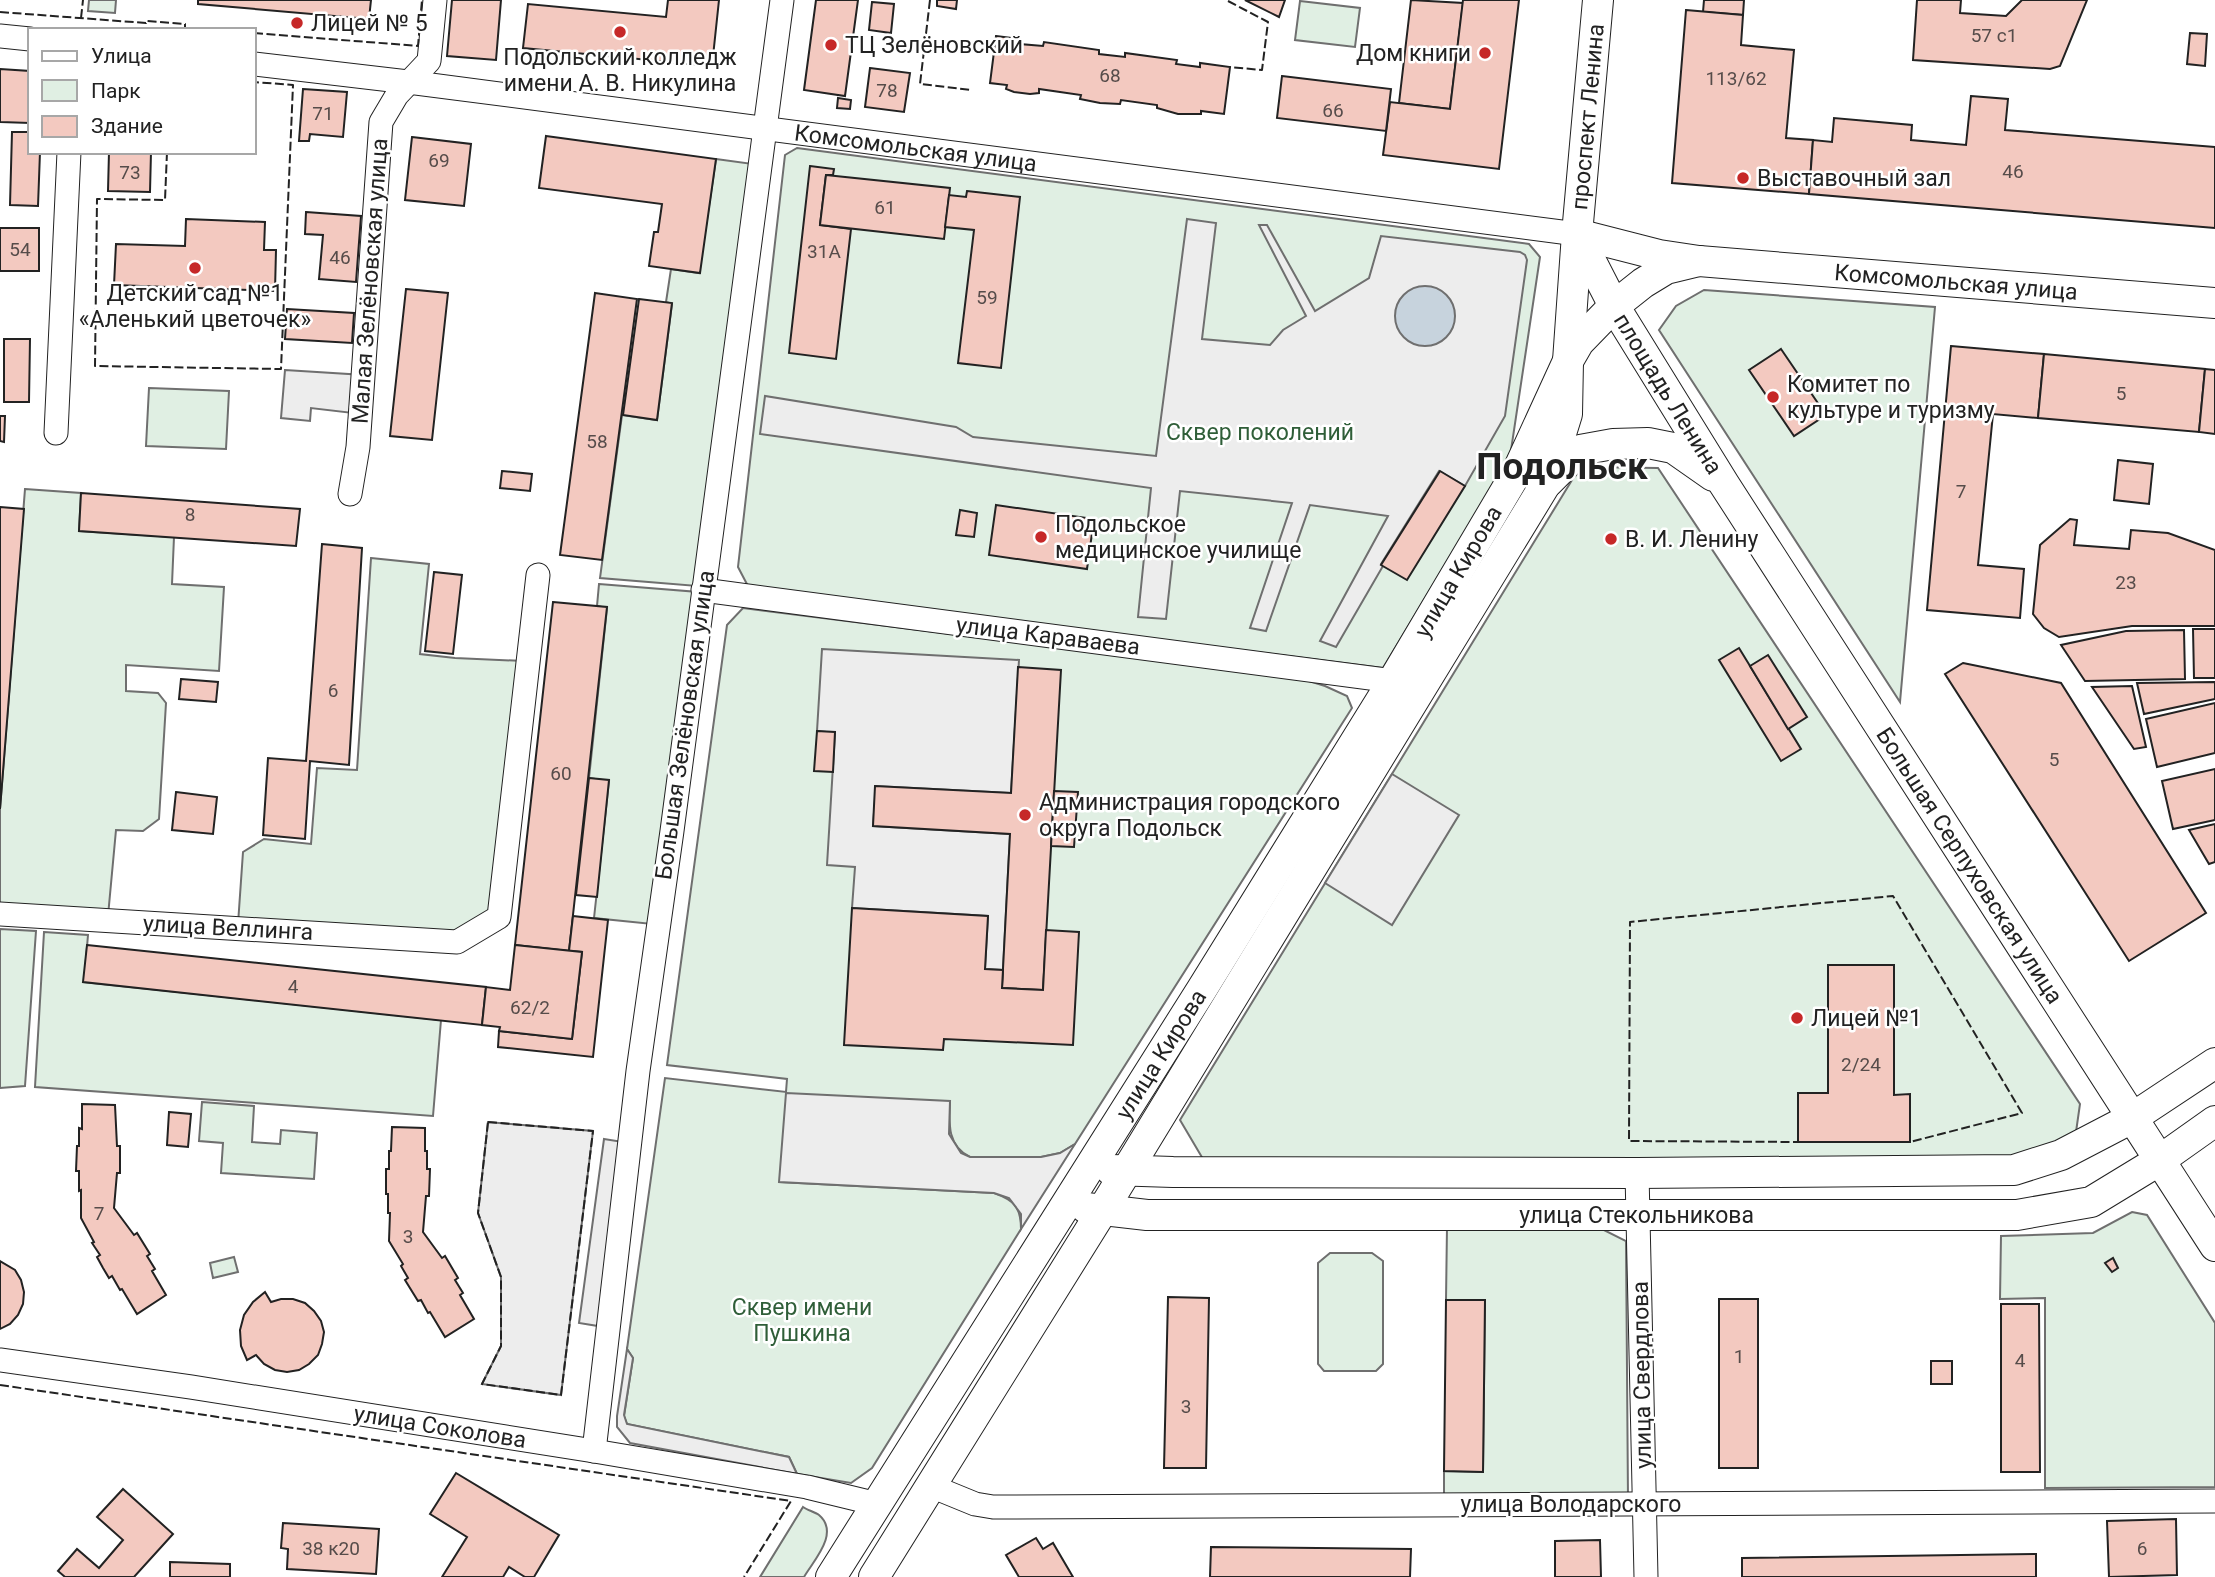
<svg xmlns="http://www.w3.org/2000/svg" width="2215" height="1577" font-family="Roboto,sans-serif">
<rect width="100%" height="100%" fill="#fff"/>
<g fill="#e0efe3" stroke="#6f6f6f" stroke-width="2">
<path d="M89,0H116L115,13L88,11Z"/>
<path d="M1300,1L1360,8L1355,47L1295,40Z"/>
<path d="M797,148L1529,244L1540,257L1510,457L1383,668L749,588L738,567L785,155Z"/>
<path d="M716,159L753,164L697,586L600,578L622,415L657,420L672,304L666,302L671,269L699,273Z"/>
<path d="M1704,290L1935,307L1900,702L1659,330L1676,306Z"/>
<path d="M149,388L229,391L226,449L146,446Z"/>
<path d="M1580,467L1658,468L2080,1104L2076,1132L2058,1149L1977,1163L1203,1159L1180,1120Z"/>
<path d="M25,489L81,493L79,531L174,537L172,584L224,587L219,671L126,665V691L158,693L166,703L159,819L143,831L116,830L108,916L0,910V809Z"/>
<path d="M371,558L429,564L420,654L455,658L524,661L495,913L454,937L238,924L243,852L264,839L311,844L317,768L357,770Z"/>
<path d="M599,584L698,592L652,924L594,918L609,781L589,778L607,608L597,606Z"/>
<path d="M743,608L1296,677L1325,686L1347,696L1352,708L1075,1144L1060,1153L1041,1157H970C947,1146 949,1123 950,1102L779,1182L994,1193C1014,1200 1021,1207 1021,1229L872,1468L851,1483L797,1474L789,1457L627,1424L624,1416L633,1358L627,1349L665,1078L786,1092L787,1079L667,1065L727,625Z"/>
<path d="M0,929L36,931L25,1086L0,1088Z"/>
<path d="M44,932L88,935L84,982L441,1020L433,1116L35,1087Z"/>
<path d="M202,1102L254,1106L252,1142L280,1144L281,1130L317,1133L314,1179L221,1173L223,1143L199,1141Z"/>
<path d="M2132,1212L2147,1215L2215,1323V1487L2045,1488V1298L2000,1299L2001,1236L2093,1233Z"/>
<path d="M1447,1227H1598L1626,1241L1628,1499L1444,1501V1471L1483,1472L1485,1301L1446,1300Z"/>
<path d="M1330,1253H1372L1383,1261V1364L1376,1371H1324L1318,1364V1263Z"/>
<path d="M234,1257L238,1272L213,1278L210,1263Z"/>
<path d="M803,1507C807,1510 815,1512 819,1515C840,1533 814,1560 804,1577H760Z"/>
</g>
<g fill="#ededed" stroke="#6f6f6f" stroke-width="2">
<path d="M1187,219L1216,223L1202,339L1270,345L1283,330L1306,316L1259,225H1267L1315,311L1369,278L1381,236L1520,252L1525,255L1527,260L1505,416L1465,486L1439,471L1381,564L1383,566L1336,647L1320,641L1388,516L1310,505L1266,631L1250,628L1292,503L1180,491L1166,619L1138,617L1151,488L760,434L765,396L956,427L973,437L1156,456Z"/>
<path d="M285,370L364,375L361,414L311,408L310,421L281,418Z"/>
<path d="M822,649L1019,660L1011,793L876,786L873,826L1010,834L1003,970L985,969L988,916L852,908L855,867L827,865L835,733L817,731Z"/>
<path d="M1392,774L1459,815L1392,925L1325,883Z"/>
<path d="M786,1093L950,1101L949,1134L961,1153L970,1157H1041L1060,1153L1075,1144L1021,1229V1214L1009,1198L994,1193L779,1182Z"/>
<path d="M488,1122L593,1131L561,1395L482,1384L501,1346V1277L478,1213Z"/>
<path d="M604,1139L623,1142L598,1326L579,1323Z"/>
<path d="M627,1349L633,1358L624,1415L627,1424L789,1457L797,1474L630,1443L617,1427V1416Z"/>
</g>
<circle fill="#c7d3dd" stroke="#6f6f6f" stroke-width="2" cx="1425" cy="316" r="30"/>
<g fill="#f3c9c0" stroke="#222" stroke-width="2">
<path d="M198,0H371L369,19L198,4Z"/>
<path d="M452,0H501L496,60L447,56Z"/>
<path d="M668,0H719L712,66L523,48L528,4L666,17Z"/>
<path d="M816,0H858L845,96L804,90Z"/>
<path d="M937,0H957L956,9L937,6Z"/>
<path d="M1245,0H1285L1279,17Z"/>
<path d="M1411,0L1463,3L1450,109L1399,103Z"/>
<path d="M1463,0H1519L1499,169L1383,155L1390,102L1450,109Z"/>
<path d="M1704,0H1744L1743,15L1703,12Z"/>
<path d="M1917,0H1961L1960,13L2006,16L2022,0H2087L2060,66L2050,69L1913,60Z"/>
<path d="M872,2L894,4L891,33L869,30Z"/>
<path d="M1686,10L1743,15L1741,45L1794,50L1786,138L1813,140L1809,194L1672,183Z"/>
<path d="M2190,33L2207,34L2205,66L2187,64Z"/>
<path d="M996,36L1021,39L1020,44L1043,46L1044,42L1099,50V54L1125,57V53L1177,60L1176,64L1200,67V63L1230,67L1224,114L1201,111V114H1178L1157,108V105L1121,100L1120,104L1100,103L1080,99L1081,95L1039,89V93L1030,94L1014,92L1006,89L1007,85L990,83Z"/>
<path d="M870,68L910,73L904,112L865,107Z"/>
<path d="M0,69L30,71V123L0,122Z"/>
<path d="M1282,76L1391,89L1386,131L1277,118Z"/>
<path d="M303,89L347,92L343,137L310,134L309,141H299Z"/>
<path d="M1971,96L2008,99L2005,130L2215,147V228L1809,194L1813,140L1832,142L1834,118L1912,125L1911,140L1966,145Z"/>
<path d="M838,98L851,100L850,109L837,108Z"/>
<path d="M12,132H30V152H40L38,206L10,205Z"/>
<path d="M546,136L716,159L700,273L649,266L654,232H658L662,204L539,188Z"/>
<path d="M412,137L471,144L464,206L405,200Z"/>
<path d="M109,152H151L150,192L108,191Z"/>
<path d="M810,166L834,169L833,175H826L820,225L851,229L836,359L789,353Z"/>
<path d="M826,175L950,188L944,239L820,225Z"/>
<path d="M967,191L1020,197L1001,368L958,363L974,230L945,227L949,195L966,197Z"/>
<path d="M306,212L361,216L356,282L319,279L323,235L305,234Z"/>
<path d="M186,219L265,222L264,250H276L275,291L114,285L116,244L185,246Z"/>
<rect x="0" y="228" width="39" height="43"/>
<path d="M406,289L448,293L432,440L390,436Z"/>
<path d="M595,293L637,299L602,560L560,555Z"/>
<path d="M639,299L672,303L657,420L623,415Z"/>
<path d="M287,309L354,313L352,343L285,339Z"/>
<path d="M4,339H30L29,402H4Z"/>
<path d="M1951,346L2044,354L2038,418L1993,414L1978,565L2024,569L2020,618L1927,610Z"/>
<path d="M1781,349L1826,415L1794,436L1749,370Z"/>
<path d="M2044,354L2205,369L2199,432L2038,418Z"/>
<path d="M2205,369L2215,370V434L2199,432Z"/>
<path d="M0,416H5L4,442L0,441Z"/>
<path d="M2118,460L2153,464L2149,504L2114,500Z"/>
<path d="M502,471L532,474L530,491L500,488Z"/>
<path d="M1440,471L1465,486L1407,580L1381,565Z"/>
<path d="M81,493L300,509L296,546L79,531Z"/>
<path d="M996,505L1094,519L1087,569L989,555Z"/>
<path d="M0,507L24,509L0,809Z"/>
<path d="M960,510L977,513L974,537L956,535Z"/>
<path d="M2070,519L2077,520L2074,545L2129,549L2131,530L2168,533L2215,550V626H2132L2059,637L2044,628L2033,614L2040,545Z"/>
<path d="M322,544L362,548L349,765L310,761L305,839L263,835L268,758L306,761Z"/>
<path d="M434,572L462,575L453,654L425,651Z"/>
<path d="M553,602L607,607L569,951L515,945Z"/>
<path d="M2193,629H2215V678H2194Z"/>
<path d="M2184,630L2185,679L2085,681L2061,645L2126,631Z"/>
<path d="M1739,648L1801,749L1781,761L1719,660Z"/>
<path d="M1768,655L1807,717L1788,729L1750,666Z"/>
<path d="M1963,663L2061,683L2206,913L2129,961L1945,674Z"/>
<path d="M1018,667L1061,670L1043,990L1002,988L1010,834L873,826L875,786L1011,793Z"/>
<path d="M181,679L218,682L216,702L179,699Z"/>
<path d="M2215,682V699L2144,714L2137,683Z"/>
<path d="M2132,686L2146,747L2134,749L2092,687Z"/>
<path d="M2215,703V753L2157,767L2146,719Z"/>
<path d="M817,731L835,732L833,772L814,771Z"/>
<path d="M2215,769V820L2173,829L2162,781Z"/>
<path d="M589,778L609,780L597,897L576,895Z"/>
<path d="M1054,791L1078,792L1074,847L1051,846Z"/>
<path d="M176,792L217,797L213,834L172,830Z"/>
<path d="M2215,824V862L2209,864L2189,830Z"/>
<path d="M852,908L988,916L985,969L1003,970L1002,988L1043,990L1046,930L1079,932L1073,1045L944,1039L943,1050L844,1045Z"/>
<path d="M573,916L608,920L593,1057L498,1047L499,1031L572,1039L582,952L569,951Z"/>
<path d="M87,945L486,987L482,1025L83,982Z"/>
<path d="M515,945L582,952L572,1039L499,1031L500,1027L482,1025L486,987L510,990Z"/>
<path d="M1828,965H1894V1095L1910,1094V1142H1798V1093H1828Z"/>
<path d="M82,1104L115,1105L117,1146H120V1173H117L114,1208L134,1235L137,1233L150,1254L147,1256L155,1269L152,1271L166,1295L137,1314L122,1289L120,1290L112,1276L109,1278L103,1268L97,1257L100,1255L92,1243L94,1242L81,1218V1190L79,1191V1171H76L77,1146H79V1128L82,1129Z"/>
<path d="M169,1112L191,1114L188,1147L167,1145Z"/>
<path d="M392,1127L425,1128V1151H427V1169H430L429,1196H426L423,1232L442,1258L445,1256L458,1278L455,1280L463,1293L460,1295L474,1319L445,1337L430,1312L428,1313L421,1300L418,1301L405,1280L408,1278L401,1266L403,1264L389,1241L390,1213H388V1194H386V1169H389V1151H391Z"/>
<path d="M2113,1258L2118,1268L2112,1272L2105,1263Z"/>
<path d="M0,1261L15,1270L21,1280L24,1292L23,1304L18,1315L10,1324L0,1329Z"/>
<path d="M265,1292L271,1302L281,1299H293L305,1303L314,1311L321,1321L324,1332L322,1344L318,1355L309,1364L299,1370L287,1372L275,1370L264,1364L256,1355L247,1360L241,1346L240,1330L244,1315L253,1302Z"/>
<path d="M1168,1297L1209,1298L1206,1468H1164Z"/>
<rect x="1719" y="1299" width="39" height="169"/>
<path d="M1446,1300H1485L1483,1472L1444,1471Z"/>
<path d="M2001,1304H2039L2040,1472H2001Z"/>
<rect x="1931" y="1361" width="21" height="23"/>
<path d="M456,1473L559,1535L534,1577H525L509,1567L503,1577H442L467,1537L430,1514Z"/>
<path d="M123,1489L173,1534L134,1577H65L58,1571L77,1549L99,1568L123,1540L97,1517Z"/>
<path d="M2176,1519L2177,1575L2109,1577L2107,1521Z"/>
<path d="M283,1523L379,1529L376,1574L287,1569L288,1549L281,1548Z"/>
<path d="M1036,1538L1043,1549L1053,1543L1073,1577H1019L1006,1555Z"/>
<path d="M1600,1540L1601,1577H1555V1541Z"/>
<path d="M1211,1547L1411,1549L1410,1577H1210Z"/>
<path d="M2036,1554V1577H1742V1558Z"/>
<path d="M170,1562L230,1564V1577H170Z"/>
</g>
<g fill="none" stroke-linecap="round" stroke-linejoin="round">
<g stroke="#222" stroke-width="25">
<g id="minor">
<path d="M0,36L30,39"/>
<path id="s1" d="M254,64L408,82L1577,234"/>
<path d="M56,433L69,152"/>
<path d="M350,494L358,447L381,122L397,95L429,61L435,0"/>
<path d="M703,590L1393,681"/>
<path d="M0,914L457,942L499,917L538,575"/>
<path d="M1637,1173L1646,1577"/>
<path d="M0,1360L191,1387L594,1451L807,1487L877,1504"/>
<path d="M594,1451L638,1071L672,831L782,0"/>
<path d="M931,1486L975,1504L993,1507L2215,1501"/>
</g>
</g>
<g stroke="#222" stroke-width="32">
<g id="major">
<path id="s2" d="M1577,234L1614,306L1724,484L2215,1246"/>
<path id="s3" d="M1577,234L1659,255L1699,261L2215,303"/>
<path d="M1548,482L1580,450L1613,444L1648,443L1673,448L1713,476"/>
<path d="M1111,1170L1173,1172L1637,1173L2014,1170L2061,1155L2132,1118L2215,1063"/>
<path id="s4" d="M1086,1208L1147,1215H2017L2091,1202L2160,1160L2215,1121"/>
<path id="s5" d="M831,1577L1202,989L1393,681L1518,470L1568,361L1579,342L1614,306L1643,283L1666,269L1699,261"/>
<path id="s6" d="M874,1577L1102,1211L1545,485L1567,414L1568,361L1577,234L1598,0"/>
</g>
</g>
<use href="#minor" stroke="#fff" stroke-width="23"/>
<use href="#major" stroke="#fff" stroke-width="30"/>
<g stroke="#222" stroke-width="2" stroke-dasharray="9 3.5" stroke-linecap="butt">
<path d="M930,0L920,84L972,90"/>
<path d="M1228,1L1268,22L1262,70L1230,67"/>
<path d="M0,12L146,23V21L185,24V28L210,30"/>
<path d="M81,18L83,0"/>
<path d="M254,33L418,46L422,0"/>
<path d="M167,152L165,200L97,199L95,366L281,369L293,85L254,82"/>
<path d="M488,1122L593,1131L561,1395L482,1384L501,1346V1277L478,1213Z"/>
<path d="M1802,1142L1629,1141L1630,922L1893,896L2022,1113L1910,1142"/>
<path d="M0,1385L791,1501L744,1577"/>
</g>
</g>
<g fill="#c62828" stroke="#fff" stroke-width="2.5">
<circle cx="297" cy="23" r="7"/>
<circle cx="620" cy="32" r="7"/>
<circle cx="831" cy="45" r="7"/>
<circle cx="1485" cy="53" r="7"/>
<circle cx="1743" cy="178" r="7"/>
<circle cx="195" cy="268" r="7"/>
<circle cx="1773" cy="397" r="7"/>
<circle cx="1041" cy="537" r="7"/>
<circle cx="1611" cy="539" r="7"/>
<circle cx="1025" cy="815" r="7"/>
<circle cx="1797" cy="1018" r="7"/>
</g>
<g text-anchor="middle" dominant-baseline="central" stroke-width="5" stroke-linejoin="round" paint-order="stroke">
<g font-size="19" fill="#564c4a">
<text x="1994" y="35">57 с1</text>
<text x="1110" y="75">68</text>
<text x="1736" y="78">113/62</text>
<text x="887" y="90">78</text>
<text x="1333" y="110">66</text>
<text x="323" y="113">71</text>
<text x="439" y="160">69</text>
<text x="2013" y="171">46</text>
<text x="130" y="172">73</text>
<text x="885" y="207">61</text>
<text x="20" y="249">54</text>
<text x="824" y="251">31А</text>
<text x="340" y="257">46</text>
<text x="987" y="297">59</text>
<text x="2121" y="393">5</text>
<text x="597" y="441">58</text>
<text x="1961" y="491">7</text>
<text x="190" y="514">8</text>
<text x="2126" y="582">23</text>
<text x="333" y="690">6</text>
<text x="2054" y="759">5</text>
<text x="561" y="773">60</text>
<text x="293" y="986">4</text>
<text x="530" y="1007">62/2</text>
<text x="1861" y="1064">2/24</text>
<text x="99" y="1213">7</text>
<text x="408" y="1236">3</text>
<text x="1739" y="1356">1</text>
<text x="2020" y="1360">4</text>
<text x="1186" y="1406">3</text>
<text x="331" y="1548">38 к20</text>
<text x="2142" y="1548">6</text>
</g>
<g font-size="23" fill="#222" stroke="#fff" text-anchor="start">
<text x="311" y="23">Лицей № 5</text>
<text x="845" y="45">ТЦ Зелёновский</text>
<text x="1471" y="53" text-anchor="end">Дом книги</text>
<text x="620" y="57" text-anchor="middle">Подольский колледж<tspan x="620" dy="26">имени А. В. Никулина</tspan></text>
<text x="1757" y="178">Выставочный зал</text>
<text x="195" y="293" text-anchor="middle">Детский сад №1<tspan x="195" dy="26">«Аленький цветочек»</tspan></text>
<text x="1787" y="384">Комитет по<tspan x="1787" dy="26">культуре и туризму</tspan></text>
<text x="1055" y="524">Подольское<tspan x="1055" dy="26">медицинское училище</tspan></text>
<text x="1625" y="539">В. И. Ленину</text>
<text x="1039" y="802">Администрация городского<tspan x="1039" dy="26">округа Подольск</tspan></text>
<text x="1811" y="1018">Лицeй №1</text>
</g>
<g font-size="23" fill="#222" stroke="#fff">
<text stroke="none"><textPath href="#s6" startOffset="1654">проспект Ленина</textPath></text>
<text stroke="none"><textPath href="#s1" startOffset="667">Комсомольская улица</textPath></text>
<text transform="translate(370 281) rotate(-86)">Малая Зелёновская улица</text>
<text stroke="none"><textPath href="#s3" startOffset="383">Комсомольская улица</textPath></text>
<text stroke="none"><textPath href="#s2" startOffset="184">площадь Ленина</textPath></text>
<text stroke="none"><textPath href="#s5" startOffset="1185">улица Кирова</textPath></text>
<text transform="translate(1048 636) rotate(7)">улица Караваева</text>
<text transform="translate(685 725) rotate(-82)">Большая Зелёновская улица</text>
<text stroke="none"><textPath href="#s2" startOffset="744">Большая Серпуховская улица</textPath></text>
<text transform="translate(228 928) rotate(3)">улица Веллинга</text>
<text stroke="none"><textPath href="#s5" startOffset="618">улица Кирова</textPath></text>
<text stroke="none"><textPath href="#s4" startOffset="551">улица Стекольникова</textPath></text>
<text transform="translate(1642 1375) rotate(-91)">улица Свердлова</text>
<text transform="translate(440 1427) rotate(9)">улица Соколова</text>
<text x="1571" y="1504">улица Володарского</text>
</g>
<g font-size="23" fill="#2f5e38" stroke="#fff">
<text x="1260" y="432">Сквер поколений</text>
<text x="802" y="1307">Сквер имени<tspan x="802" dy="26">Пушкина</tspan></text>
</g>
<g font-size="37" font-weight="bold" fill="#222" stroke="#fff">
<text x="1562" y="466">Подольск</text>
</g>
</g>
<rect x="28" y="28" width="228" height="126" fill="#ffffff" stroke="#a7a7a7" stroke-width="2"/>
<rect x="42" y="51" width="35" height="10" fill="#ffffff" stroke="#a7a7a7" stroke-width="2"/>
<text x="91" y="63" font-size="21" fill="#222222">Улица</text>
<rect x="42" y="80" width="35" height="21" fill="#e0efe3" stroke="#a7a7a7" stroke-width="2"/>
<text x="91" y="98" font-size="21" fill="#222222">Парк</text>
<rect x="42" y="116" width="35" height="21" fill="#f3c9c0" stroke="#a7a7a7" stroke-width="2"/>
<text x="91" y="133" font-size="21" fill="#222222">Здание</text>
</svg>
